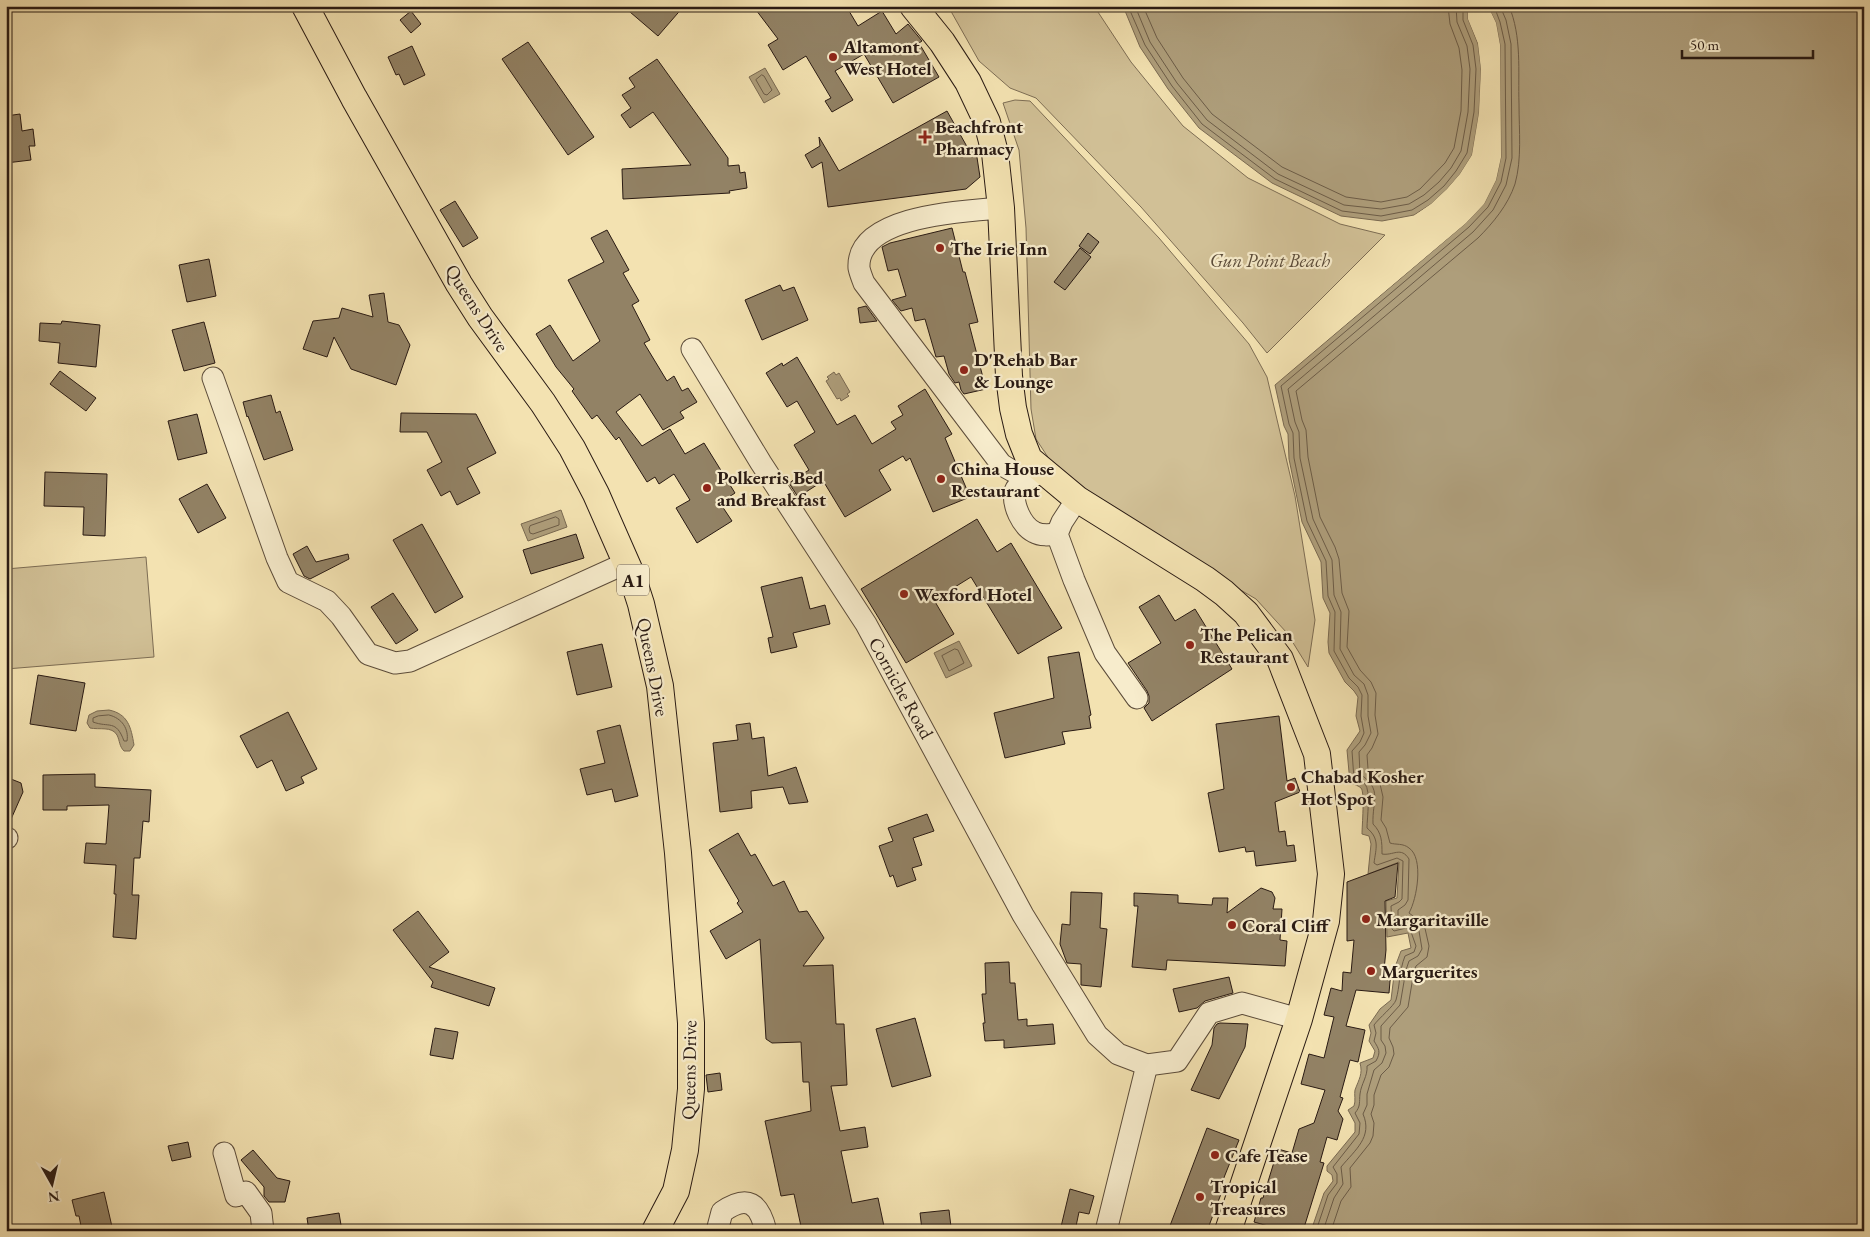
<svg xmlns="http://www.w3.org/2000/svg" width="1870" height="1237" font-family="'EB Garamond',serif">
<rect width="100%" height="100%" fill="#f3e2b1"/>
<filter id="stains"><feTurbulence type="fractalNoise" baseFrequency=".004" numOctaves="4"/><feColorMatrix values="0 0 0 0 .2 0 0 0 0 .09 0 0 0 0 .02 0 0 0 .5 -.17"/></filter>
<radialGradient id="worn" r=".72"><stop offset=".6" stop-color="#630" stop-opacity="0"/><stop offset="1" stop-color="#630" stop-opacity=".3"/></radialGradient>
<g fill="#d1c096" stroke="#7d6d54">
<path d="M948,6H1094L1131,62L1183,126L1248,178L1340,224L1385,235L1267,353L1243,323L1141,207L1036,98L1010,88L979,61Z"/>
<path d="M1015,100L1030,101L1159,238L1249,344L1267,377L1295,496L1315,620L1308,667L1287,633L1256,599L1080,496L1059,474L1036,439L1031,409L1026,228L1019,150L1003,103Z"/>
<path d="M146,557L154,657L6,669V569Z"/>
</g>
<g fill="#ae9e7b" stroke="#796951">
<path d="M1123,6H1468V19L1478,44L1481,69L1479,113L1472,155L1460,174L1447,189L1431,204L1414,215L1382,221L1341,216L1272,183L1199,128L1168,89L1140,47Z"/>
<path d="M1488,6H1864V1231H1311L1324,1193L1333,1181L1332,1175L1327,1171V1166L1355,1132V1123L1348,1110L1354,1106C1356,1101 1354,1094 1355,1090C1359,1079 1363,1074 1360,1063L1373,1058L1375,1051L1369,1041L1371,1033L1369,1025L1380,1009L1391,1000L1395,967L1401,951L1411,948L1408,933L1387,937L1386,901L1397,898L1399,862L1368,874L1371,844L1369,836L1362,834C1362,826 1365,792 1361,788C1359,786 1354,784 1350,783L1347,750L1360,731L1356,716L1358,697L1354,691L1345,682L1329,653L1328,642L1330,613L1323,598L1321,562L1302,522L1289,459L1288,434L1284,426L1275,385L1466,223L1484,204L1496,180L1501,157L1500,45L1496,23Z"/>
<path d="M765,68L780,94L764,103L749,77Z"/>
<path d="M834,372L836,375L839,373L850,392L847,394L849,396L841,401L840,398L837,399L826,381L829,379L827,377Z"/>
<path d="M561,510L567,527L528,541L521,524Z"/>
<path d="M959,641L972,666L946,678L934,653Z"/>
<path d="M109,710C128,714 131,727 134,745L130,751H124C119,746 120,741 117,735C112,726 99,730 90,728L87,723L89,715L97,711Z"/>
</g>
<g fill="#f3e2b1">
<path d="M1468,6H1470V19L1480,43L1484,68L1482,113L1474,155L1462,175L1449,191L1432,206L1411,218L1431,204L1447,189L1460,174L1472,155L1479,113L1481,69L1478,43L1468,19Z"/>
<path d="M1486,6H1488L1496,23L1500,45L1501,157L1496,180L1484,204L1466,223L1277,382L1275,380L1464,221L1482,202L1494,179L1498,157L1497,45L1493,24Z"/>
</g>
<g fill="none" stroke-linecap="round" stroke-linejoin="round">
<g stroke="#6c5c47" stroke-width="1">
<path d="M1128,6L1145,45L1172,86L1202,124L1275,179L1342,211L1381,216L1412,210L1428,200L1444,186L1456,171L1467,153L1474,112L1476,69L1473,45L1463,20V6"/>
<path d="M1135,6L1150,42L1177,83L1207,120L1278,174L1344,205L1381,209L1409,204L1424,195L1439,182L1451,168L1461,151L1468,112L1470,69L1467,46L1457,22L1456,6"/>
<path d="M1143,6L1157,38L1183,78L1212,114L1282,167L1346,197L1381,202L1407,197L1420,189L1445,163L1454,148L1461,111L1462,70L1459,48L1450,24L1448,6"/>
<path d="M762,75L764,76L772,90L767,95L764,94L756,80Z"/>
<path d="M556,517L559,519V525L533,534L530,533L529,529L530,526Z"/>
<path d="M955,649L958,650L964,663L949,671L942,656Z"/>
<path d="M109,715C122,718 129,729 127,741H124C116,719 109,728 93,722V718L98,716Z"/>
<path d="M1316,1231L1328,1195L1337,1183V1174L1333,1167L1359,1134L1360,1123L1355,1113C1361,1106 1359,1102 1360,1094C1361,1084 1368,1076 1367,1066L1376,1061C1381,1052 1379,1049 1374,1041L1376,1033L1374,1025C1379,1018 1394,1006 1396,1000C1400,986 1399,971 1405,956L1414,952L1416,946L1410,929L1406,928L1394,931L1392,929L1391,906L1399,902L1402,899L1403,861L1397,858L1377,865L1374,863C1376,848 1380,839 1367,828C1367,818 1371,791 1365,784C1362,781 1358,781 1354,779L1352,751L1360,742L1364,733L1361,716L1362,695L1358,687L1349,678L1334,651L1335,612L1328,596L1326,561L1307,521L1294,458L1293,433L1289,424L1281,386L1469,227L1488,207L1501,182L1506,158L1505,44L1500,22L1494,6"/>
<path d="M1323,1231L1334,1198L1343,1184L1341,1167C1355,1150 1373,1137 1363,1114L1367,1105V1094L1374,1070L1382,1063L1386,1053L1385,1046L1381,1040V1026L1400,1005L1406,970L1409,961L1418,956L1422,949L1419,931L1416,926L1410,922L1400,923L1398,921V910L1405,905L1408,900L1409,859C1401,846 1393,856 1382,854C1382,842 1382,833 1373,824C1372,800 1383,790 1360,774L1359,752L1365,745L1371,733L1368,716V695L1364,684L1354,675L1340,649L1341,612L1334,595L1332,560L1313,519L1300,458L1299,432L1295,422L1288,389L1473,232L1493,210L1506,185L1512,158L1511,44L1506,20L1500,6"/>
<path d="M1331,1231L1341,1201L1351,1187L1350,1168L1370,1143L1373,1136L1374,1123L1371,1114L1374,1105V1095L1381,1075L1389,1067L1394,1054L1393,1047L1389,1038L1390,1028L1408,1007L1414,971L1416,966L1427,957L1429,946L1424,924L1409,913C1417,899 1424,858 1409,848C1403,843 1396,845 1390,843L1386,828L1381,820L1383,797L1380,784L1377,777L1368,769L1367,755L1372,748L1378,734L1375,715L1376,693L1371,682L1360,670L1347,647L1349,611L1342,593L1339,559L1335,547L1320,517L1308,457L1306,430L1302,420L1296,391L1478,238C1493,223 1508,205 1515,184C1522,159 1519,131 1519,104C1518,71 1522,37 1509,6"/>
</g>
</g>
<g fill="#928265" stroke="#291a13">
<path d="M623,6H684L658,36Z"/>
<path d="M753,6H846L858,26L882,11L896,34L908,24L922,41L919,43L939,77L893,103L864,54L835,71L853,100L832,112L825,101L831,98L806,56L783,70L768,45L778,39Z"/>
<path d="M411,11L421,24L411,33L400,20Z"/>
<path d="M528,42L594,137L568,155L502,59Z"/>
<path d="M412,46L425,75L404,85L399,74L396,75L388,57Z"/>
<path d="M657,59L728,158V166L739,165L740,173L745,172L747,188L729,191L730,193L623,199L622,169L691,165L653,112L630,128L621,115L631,108L622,95L635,87L629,78Z"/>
<path d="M947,111L970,152L976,151L980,177L966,189L828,207L822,162L812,168L805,155L820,146L819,137L839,171Z"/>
<path d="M20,114L22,131L33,129L35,146H29L31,160L6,163V116Z"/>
<path d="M455,201L478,238L463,247L440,210Z"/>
<path d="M952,228L963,272H965L978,322L969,324L986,389L964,394L961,390L959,382L955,383L949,374L944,356L936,357L925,319L915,321L912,308L901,311L892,300L906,296L898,269L888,271L882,247L890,243Z"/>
<path d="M607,230L629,270L623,273L639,301L632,305L650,340L644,343L667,381L674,376L682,391L688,388L697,402L680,412L684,418L663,430L640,394L616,412L642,446L670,429L685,454L704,443L735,493L720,503L732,521L697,543L676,508L690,500L674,474L659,484L655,477L647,482L619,437L616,440L597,415L592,419L572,391L574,389L556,367L536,334L550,325L573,361L600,341L568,280L604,262L591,238Z"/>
<path d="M1088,233L1099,242L1090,254L1079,246Z"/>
<path d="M1080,248L1091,257L1065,290L1054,282Z"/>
<path d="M209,259L216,296L187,302L179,265Z"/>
<path d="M780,285L783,291L794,287L808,320L762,340L745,300Z"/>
<path d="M384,293L388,322L399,325L410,345L396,385L351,369L334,337L327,357L303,349L313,321L339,318L342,308L373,317L369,295Z"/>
<path d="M866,306L877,321L860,323L858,308Z"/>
<path d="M62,321L100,325L96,367L58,363L60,343L39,341L40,323L61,324Z"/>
<path d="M204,322L215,363L184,371L172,330Z"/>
<path d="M797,357L837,425L855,415L872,444L896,429L891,422L903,415L898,406L925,389L952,434L945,438L970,497L933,512L910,458L906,461L903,456L879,470L891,490L845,517L825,484L822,485L820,483L798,497L789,483L809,470L794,445L815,432L797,401L787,407L766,373L782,363L783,366Z"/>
<path d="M60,371L96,398L86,411L50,384Z"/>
<path d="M271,395L276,413L280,411L293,450L264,460L248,416L247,417L243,402Z"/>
<path d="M401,413L476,414L496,453L467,468L480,493L457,505L450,491L441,496L427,470L442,462L427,432H400Z"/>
<path d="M197,414L207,453L178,460L168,421Z"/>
<path d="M45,472L107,474L105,536L83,535L84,507L44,506Z"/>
<path d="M207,484L226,518L198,533L179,499Z"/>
<path d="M977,519L997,552L1011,543L1062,628L1018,654L971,577L934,600L954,634L906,663L861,589Z"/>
<path d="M422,524L463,597L435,613L393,540Z"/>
<path d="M576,534L584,558L531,574L523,550Z"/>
<path d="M307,546L316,562L348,554L349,559L310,579L304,576L293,554Z"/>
<path d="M802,577L810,609L825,605L830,624L793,633L797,647L771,653L768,638L773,637L761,587Z"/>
<path d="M393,593L418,630L396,644L371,607Z"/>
<path d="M1159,595L1175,621L1195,609L1232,669L1152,721L1144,708L1149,703V696L1147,691L1128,663L1161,643L1139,607Z"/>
<path d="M602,644L612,687L577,695L567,652Z"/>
<path d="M1079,652L1091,715L1089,716L1091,728L1062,732L1065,744L1005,758L994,713L1054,698L1048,657Z"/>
<path d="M38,675L85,683L76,731L30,724Z"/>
<path d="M288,712L317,769L301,777L304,783L286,791L272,760L257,768L240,736Z"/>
<path d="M1279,716L1287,781L1295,778L1300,792L1275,802L1279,832L1285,831L1287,846L1294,845L1296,861L1256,866L1254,851L1246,852L1245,847L1219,852L1208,793L1224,789L1216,724Z"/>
<path d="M750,723L752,739L764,737L768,776L796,767L808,802L789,804L783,787L751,791L752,808L720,812L713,743L738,740L736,725Z"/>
<path d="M620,725L638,796L615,802L612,789L587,795L580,769L605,763L597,731Z"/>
<path d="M95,774V787L151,790L149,822L143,821L140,858H134L132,895H139L136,939L113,937L116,894H114L116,865L84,863L86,843L106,844L109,805L67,806V810H43V775Z"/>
<path d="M6,777L21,783L23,792L8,826H6Z"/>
<path d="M927,814L934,831L913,838L922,865L912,868L916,880L897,887L893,875L890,877L879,846L893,841L888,828Z"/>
<path d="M738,833L751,856L755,854L773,886L784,881L799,912L807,911L824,938L803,966L833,965L836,1024H844L847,1085L831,1086L840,1131L865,1127L868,1147L841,1151L852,1203L878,1198L885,1231H802L794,1194L781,1196L765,1121L811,1111L809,1082H803L801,1042L772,1043L766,1039L760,939L726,959L710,931L743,912L737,903L739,901L709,850Z"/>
<path d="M1398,863L1395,897L1385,901L1386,950L1384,970H1391L1389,993L1356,990L1346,1026L1365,1030L1358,1062L1350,1060L1340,1097L1343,1098L1338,1111L1343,1119L1337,1140L1327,1137L1320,1162L1324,1163L1303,1231H1274L1275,1228L1254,1222L1261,1198H1263L1278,1149L1292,1153L1299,1129L1314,1123L1325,1090L1301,1084L1309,1054L1324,1058L1334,1017L1324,1015L1331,988L1342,991L1343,972L1351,973L1354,940L1347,941V882Z"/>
<path d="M1261,888L1272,892L1275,898L1273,909H1282L1280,940L1287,941L1285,966L1167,960L1166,970L1132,967L1138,906H1134V893L1178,895V903L1212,905L1213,898H1228L1227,913Z"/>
<path d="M1071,892L1102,893L1100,928L1107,929L1101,987L1081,985V964L1067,963L1060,944L1062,924L1070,925Z"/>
<path d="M418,911L449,952L429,967L495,988L489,1006L431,987L433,982L393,930Z"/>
<path d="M1009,962L1010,983H1015L1018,1020L1027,1019V1026L1053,1024L1055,1044L1004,1048V1040L985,1041L983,1023H985L982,994H986L985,963Z"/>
<path d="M1229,977L1233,993L1205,1001L1197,1008L1179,1012L1173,989Z"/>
<path d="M915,1018L931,1076L892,1087L876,1029Z"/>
<path d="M1220,1023L1248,1024L1245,1047L1219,1099L1191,1090L1212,1045L1214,1028L1217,1024Z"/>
<path d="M435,1028L458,1032L453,1059L430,1055Z"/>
<path d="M720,1073L722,1090L708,1092L706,1075Z"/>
<path d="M1207,1128L1239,1140L1221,1185L1224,1186L1207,1231H1168Z"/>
<path d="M188,1142L191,1157L172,1161L168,1146Z"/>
<path d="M253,1150L277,1178L290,1181L285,1202H269L264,1196V1187L241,1160Z"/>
<path d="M1070,1189L1094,1196L1089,1214L1079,1212L1075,1231H1060Z"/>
<path d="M104,1192L113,1231H82L79,1216H76L72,1200Z"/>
<path d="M949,1210L951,1227L922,1230L920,1213Z"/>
<path d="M339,1213L342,1231H309L307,1218Z"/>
</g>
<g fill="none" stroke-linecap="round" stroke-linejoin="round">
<g stroke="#5c4c3a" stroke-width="23">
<g id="minor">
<path d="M1001,208C966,211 856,215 859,268C860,273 862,278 864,283L1001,464C1019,476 1025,478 1045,473"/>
<path d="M692,349L761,463L866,624L1023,915L1097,1035L1118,1054L1147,1065L1177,1061L1209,1013L1242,1003L1299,1019"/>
<path d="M213,378L277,558L288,582L327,601L341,616L368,654L395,663L410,661L626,563"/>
<path d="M1029,477C1024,481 1017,485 1015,491C1012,505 1022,526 1034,532C1041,536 1049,535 1057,534"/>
<path d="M1077,499L1062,522L1057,534L1074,580L1105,653L1137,698"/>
<path d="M6,838H7"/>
<path d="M224,1153L236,1196L246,1192L261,1213L263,1231"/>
<path d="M717,1231L722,1212C748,1194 759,1203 766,1231"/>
<path d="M1106,1231L1147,1065"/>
</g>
</g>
<g stroke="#291a13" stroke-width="28">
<g id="major">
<path d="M305,6L354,98L459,284L480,317L543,403L572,448L596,494L632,576L641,604L660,686L678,853L691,1023V1089L685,1150L676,1191L655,1231"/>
<path d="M913,6L942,42L968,82L987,122L995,153L1001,208L1009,376L1013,408L1019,434L1029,459L1077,499L1205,579L1224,593L1246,613L1280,659L1317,754L1331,874L1326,921L1299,1019L1228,1231"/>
</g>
</g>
<use href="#minor" stroke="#f7eccc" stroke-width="21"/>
<use href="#major" stroke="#f3e2b1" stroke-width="26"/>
</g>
<g fill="#8f2418" stroke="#f7eccc" stroke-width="2">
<circle cx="833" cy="57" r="5"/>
<path d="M922.5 129.5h5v5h5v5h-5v5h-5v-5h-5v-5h5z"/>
<circle cx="940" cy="248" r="5"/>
<circle cx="964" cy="370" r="5"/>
<circle cx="941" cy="479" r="5"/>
<circle cx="707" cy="488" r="5"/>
<circle cx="904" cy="594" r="5"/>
<circle cx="1190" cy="645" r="5"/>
<circle cx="1291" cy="787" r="5"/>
<circle cx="1366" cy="919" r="5"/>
<circle cx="1232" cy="925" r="5"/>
<circle cx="1371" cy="971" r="5"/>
<circle cx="1215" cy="1155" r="5"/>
<circle cx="1200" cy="1197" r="5"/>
</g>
<g text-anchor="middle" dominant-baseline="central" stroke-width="4.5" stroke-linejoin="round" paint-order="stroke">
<rect fill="#f7eccc" stroke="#67594a" stroke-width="1" x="617" y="564.5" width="32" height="31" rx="4"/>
<g font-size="18" font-weight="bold" fill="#291a13">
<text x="633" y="580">A1</text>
</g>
<g font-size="19" font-weight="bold" fill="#291a13" stroke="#f7eccc" text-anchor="start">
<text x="843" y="46">Altamont<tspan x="843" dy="22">West Hotel</tspan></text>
<text x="935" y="126">Beachfront<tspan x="935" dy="22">Pharmacy</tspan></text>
<text x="950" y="248">The Irie Inn</text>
<text x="974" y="359">D'Rehab Bar<tspan x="974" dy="22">&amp; Lounge</tspan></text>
<text x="951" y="468">China House<tspan x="951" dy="22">Restaurant</tspan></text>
<text x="717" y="477">Polkerris Bed<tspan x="717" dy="22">and Breakfast</tspan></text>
<text x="914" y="594">Wexford Hotel</text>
<text x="1200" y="634">The Pelican<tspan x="1200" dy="22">Restaurant</tspan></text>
<text x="1301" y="776">Chabad Kosher<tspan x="1301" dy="22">Hot Spot</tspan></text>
<text x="1376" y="919">Margaritaville</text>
<text x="1242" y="925">Coral Cliff</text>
<text x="1381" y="971">Marguerites</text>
<text x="1225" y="1155">Cafe Tease</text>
<text x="1210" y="1186">Tropical<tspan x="1210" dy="22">Treasures</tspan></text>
</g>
<g font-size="19" font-style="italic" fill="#5b4c3a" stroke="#f7eccc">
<text x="1270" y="260">Gun Point Beach</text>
</g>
<g font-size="19" fill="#291a13" stroke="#f7eccc">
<text transform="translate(477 308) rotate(57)">Queens Drive</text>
<text transform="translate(653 667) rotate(79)">Queens Drive</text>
<text transform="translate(901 688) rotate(61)">Corniche Road</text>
<text transform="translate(689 1070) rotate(-89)">Queens Drive</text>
</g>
</g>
<rect width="1870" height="1237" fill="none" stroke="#f3e2b1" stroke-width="25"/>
<rect x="8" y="8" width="1855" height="1222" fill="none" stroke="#291a13" stroke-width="2.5"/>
<rect x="12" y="12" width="1845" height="1212" fill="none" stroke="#291a13"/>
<g transform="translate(52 1184) rotate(172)" stroke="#f7eccc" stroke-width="4" paint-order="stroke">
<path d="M0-4L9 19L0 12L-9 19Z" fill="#291a13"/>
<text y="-8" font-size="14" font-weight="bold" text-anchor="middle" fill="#291a13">N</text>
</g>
<path d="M1682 50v8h131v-8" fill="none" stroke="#291a13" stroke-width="2.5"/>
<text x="1690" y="50" font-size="15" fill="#291a13" stroke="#f7eccc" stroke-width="4" paint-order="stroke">50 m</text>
<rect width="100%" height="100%" filter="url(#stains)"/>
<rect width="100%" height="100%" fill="url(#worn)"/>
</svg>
